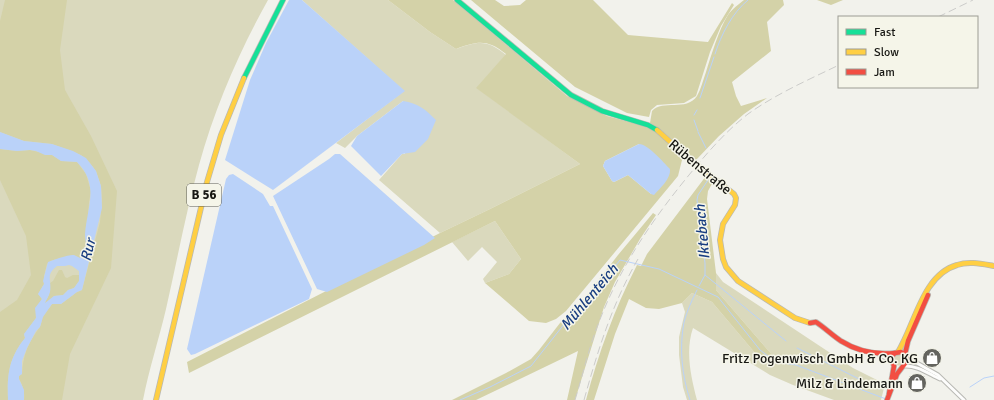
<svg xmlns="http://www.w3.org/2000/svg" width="994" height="400" font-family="Signika,sans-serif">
<rect width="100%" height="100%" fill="#f2f2ec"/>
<g fill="#dad9bd">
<path d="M0,0H268C239,52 215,107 199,165C186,212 177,261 166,309C159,339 149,369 143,400H0Z"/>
<path d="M302,0H388L430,32L456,49C478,41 487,39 506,55L477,88L580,164L490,209L440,233L379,180L402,154H405L403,101L357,136L345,148L336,143L404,91Z"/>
<path d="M495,221L521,259L509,274L485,283L483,279L497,262L482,247L468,261L452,242Z"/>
<path d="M716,273L723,282L853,368L885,384L881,400H834L793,385L770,375L693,328C685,351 691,377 697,400H687L683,387L679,355V337L685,312L682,303L692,293L712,302L755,353L771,363L774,357L716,290Z"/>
<circle cx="899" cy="360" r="5.5"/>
</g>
<g fill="#d4d2a8" fill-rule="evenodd">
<path d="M5,0H67L60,50L65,90L91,136L117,191L111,268L70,354L62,400H24C25,393 23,385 19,379V376L22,374C23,354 28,344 39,328C42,325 41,320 43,316C45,312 50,308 52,304H61L77,292L82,290L100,222L102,200L101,186L96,171L90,163L81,155L52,144L24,141L0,132V21Z"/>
<path d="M388,0H453L567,96L607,116L652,128L683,156L678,176L566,311L556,319L546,323L529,321L485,283L509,274L521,259L495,221L189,373L187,362L440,233L490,209L580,164L476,88L506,54C487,39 478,41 456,49L430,32ZM639,144L651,194L628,175L614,182L612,181L603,166L605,161Z"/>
<path d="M471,0H495L504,6L520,5L526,0H593L628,35L708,42L732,3L734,5L721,26L710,52L696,96L684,103L657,105L651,110L649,117L627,113L575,87Z"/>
<path d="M744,0H783L784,5L767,22L771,51L732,82L736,96L741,106L767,98L744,114L719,136L696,160L662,131L650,123L652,111C663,99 686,112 697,96C701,89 703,80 706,72C711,56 719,29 728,15C732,9 739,4 744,0Z"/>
<path d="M817,0H843L831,5Z"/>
<path d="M0,149L17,151L30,150L52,155L61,161L77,162L86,174L91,191L89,202L86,246L83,249L80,258C71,254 71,256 63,258C57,259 52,259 47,264L44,276V284L38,294L42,299L36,308V318L24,334L25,338C9,358 7,374 8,400H0V312L17,300L31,275L26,236L0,180Z"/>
<path d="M706,176L713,182L708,191L707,199L716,273V290L774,357L771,363L755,353L712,302L692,293L682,303L659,309L646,308L629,299L615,334L594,400H586C599,352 614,310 637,265L641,266L647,254Z"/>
<path d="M653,213L656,215L640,239L615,282L604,307L575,400H567L578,351L476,400H452L506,373L531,359L539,350L560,323L577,308L618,255Z"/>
<path d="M59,270H62L65,277L67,278L73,275H80L79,281L74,288L68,290L63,295L54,296L45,304V302L49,295L50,283L53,281Z"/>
</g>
<g fill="#bad2f9" fill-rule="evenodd">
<path d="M289,0H302L405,91L273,190L225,160L250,80L266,43Z"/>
<path d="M403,101C418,103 426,110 436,120L428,139L415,152L402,154L381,176L351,146L357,136Z"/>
<path d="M0,132L24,141L52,144L73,151L86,158L96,171L101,186L102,208L82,290L77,292L61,304H52L43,317L40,327L36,331L27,348L22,361V374L19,376V379L24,390V400H8C7,374 9,358 25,338L24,334L36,318L35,308L42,299L38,294L44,284L43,281L48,262C53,260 70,254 74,255C76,256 78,257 80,258L83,249L86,246C86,242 85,238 85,234C87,207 100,185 77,162L61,161L52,155H45L36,151L30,150L17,151L0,149ZM69,265L72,266L79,271V281L74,288L68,290L63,295L54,296L45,303C46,300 49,296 50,292C52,280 45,275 57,266H65Z"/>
<path d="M639,144C648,144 663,162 670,169C671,179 660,188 654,195L651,194L628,175L614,182L612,181L603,166L605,161Z"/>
<path d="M335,154H340L435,238L424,245L327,292L317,289L273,196L329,159Z"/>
<path d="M233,174L263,194L270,206H273L312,289L309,299L195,354L191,355L187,349L226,179L229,175Z"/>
</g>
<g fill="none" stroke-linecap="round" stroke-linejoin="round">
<g stroke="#bad2f9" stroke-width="1">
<path d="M715,54C721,35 732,13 748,0"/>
<path d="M700,98L714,57"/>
<path d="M694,115L697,110"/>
<path d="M694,120L698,131"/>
<path d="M698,132L706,148"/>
<path d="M705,275L786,341"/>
<path d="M699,286L705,275V263L697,200L698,195L708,180"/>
<path d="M797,348L879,389"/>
<path d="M970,387L984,378L994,376"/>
<path d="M460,400L490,387L531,366L565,323L580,310L620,260L659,269L718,297L760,350L776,362L796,365L886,399"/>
<path d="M690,400C682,375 679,349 684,322C687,311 692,300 697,290"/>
</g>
<g stroke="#b9b9b4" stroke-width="5">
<g id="street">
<path d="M880,355L892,361"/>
<path d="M908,358L938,375L964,400"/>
<path d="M904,366C917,365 929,374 940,379"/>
</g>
</g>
<g stroke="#b9b9b4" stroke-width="6">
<g id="fast">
<path d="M457,0L571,95L602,111L648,125L657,130"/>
<path d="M244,78L283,0"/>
</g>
</g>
<g stroke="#b9b9b4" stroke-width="6">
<g id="slow">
<path d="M657,130L686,156L734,194L736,198L735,205L723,224L720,240L723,259L726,267L738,281L795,318L810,323"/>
<path d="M898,352C915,325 922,275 957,265C969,261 982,264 994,266"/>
<path d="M156,400L207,182L221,135L244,78"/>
</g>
</g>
<g stroke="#b9b9b4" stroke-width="6">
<g id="jam">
<path d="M810,323L816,322C825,328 832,335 841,341C857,351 876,355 895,353"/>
<path d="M905,354L908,341L928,295"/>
<path d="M887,400L897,374L907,361V356L901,352L895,353L892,356V361L894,366L889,394"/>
</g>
</g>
<use href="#street" stroke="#fdfdfc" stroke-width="3"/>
<use href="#fast" stroke="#16e098" stroke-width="4.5"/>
<use href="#slow" stroke="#ffcf43" stroke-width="4.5"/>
<use href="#jam" stroke="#f24e42" stroke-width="4.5"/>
<g stroke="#ccccca" stroke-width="1" stroke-dasharray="8 4" stroke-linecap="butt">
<path d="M938,17L973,0"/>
<path d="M575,400C583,374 589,347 599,322C620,267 652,220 689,175C707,153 726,131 748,114C776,94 808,80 839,65"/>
<path d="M584,400C598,350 612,304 638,259"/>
</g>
</g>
<defs>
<g id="shop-disc" transform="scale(1)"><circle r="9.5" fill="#64645f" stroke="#f5f5e9"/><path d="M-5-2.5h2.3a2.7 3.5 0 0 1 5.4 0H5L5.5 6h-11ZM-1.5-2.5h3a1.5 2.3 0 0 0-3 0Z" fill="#fff"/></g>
</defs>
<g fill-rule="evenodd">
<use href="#shop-disc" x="932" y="358"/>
<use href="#shop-disc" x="917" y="383"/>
</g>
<g text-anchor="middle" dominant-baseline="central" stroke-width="3" stroke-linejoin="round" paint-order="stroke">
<rect fill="#f5f5e9" stroke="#5a5a53" stroke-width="1" x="187" y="184" width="34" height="22" rx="3"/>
<g font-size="13" font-weight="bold" fill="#171713">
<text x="204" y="195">B 56</text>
</g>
<g font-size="14" fill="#171713" stroke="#f5f5e9">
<text transform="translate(700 167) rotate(40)">Rübenstraße</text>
</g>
<g font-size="14" fill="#171713" stroke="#f5f5e9" text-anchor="end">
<text x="918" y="358">Fritz Pogenwisch GmbH &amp; Co. KG</text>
<text x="903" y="383">Milz &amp; Lindemann</text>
</g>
<g font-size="15" font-style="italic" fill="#193e81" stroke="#f5f5e9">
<text transform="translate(702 232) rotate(-95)">Iktebach</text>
<text transform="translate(88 250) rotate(-77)">Rur</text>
<text transform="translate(589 297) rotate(-50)">Mühlenteich</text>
</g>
</g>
<rect x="838" y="16" width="140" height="72" fill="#f5f5e9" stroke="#9c9c93"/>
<rect x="846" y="29" width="20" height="6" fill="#16e098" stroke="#9c9c93"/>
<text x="874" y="36" font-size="12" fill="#171713">Fast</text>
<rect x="846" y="49" width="20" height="6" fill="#ffcf43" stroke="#9c9c93"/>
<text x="874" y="56" font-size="12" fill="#171713">Slow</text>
<rect x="846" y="69" width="20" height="6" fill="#f24e42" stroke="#9c9c93"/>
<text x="874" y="76" font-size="12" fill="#171713">Jam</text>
</svg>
